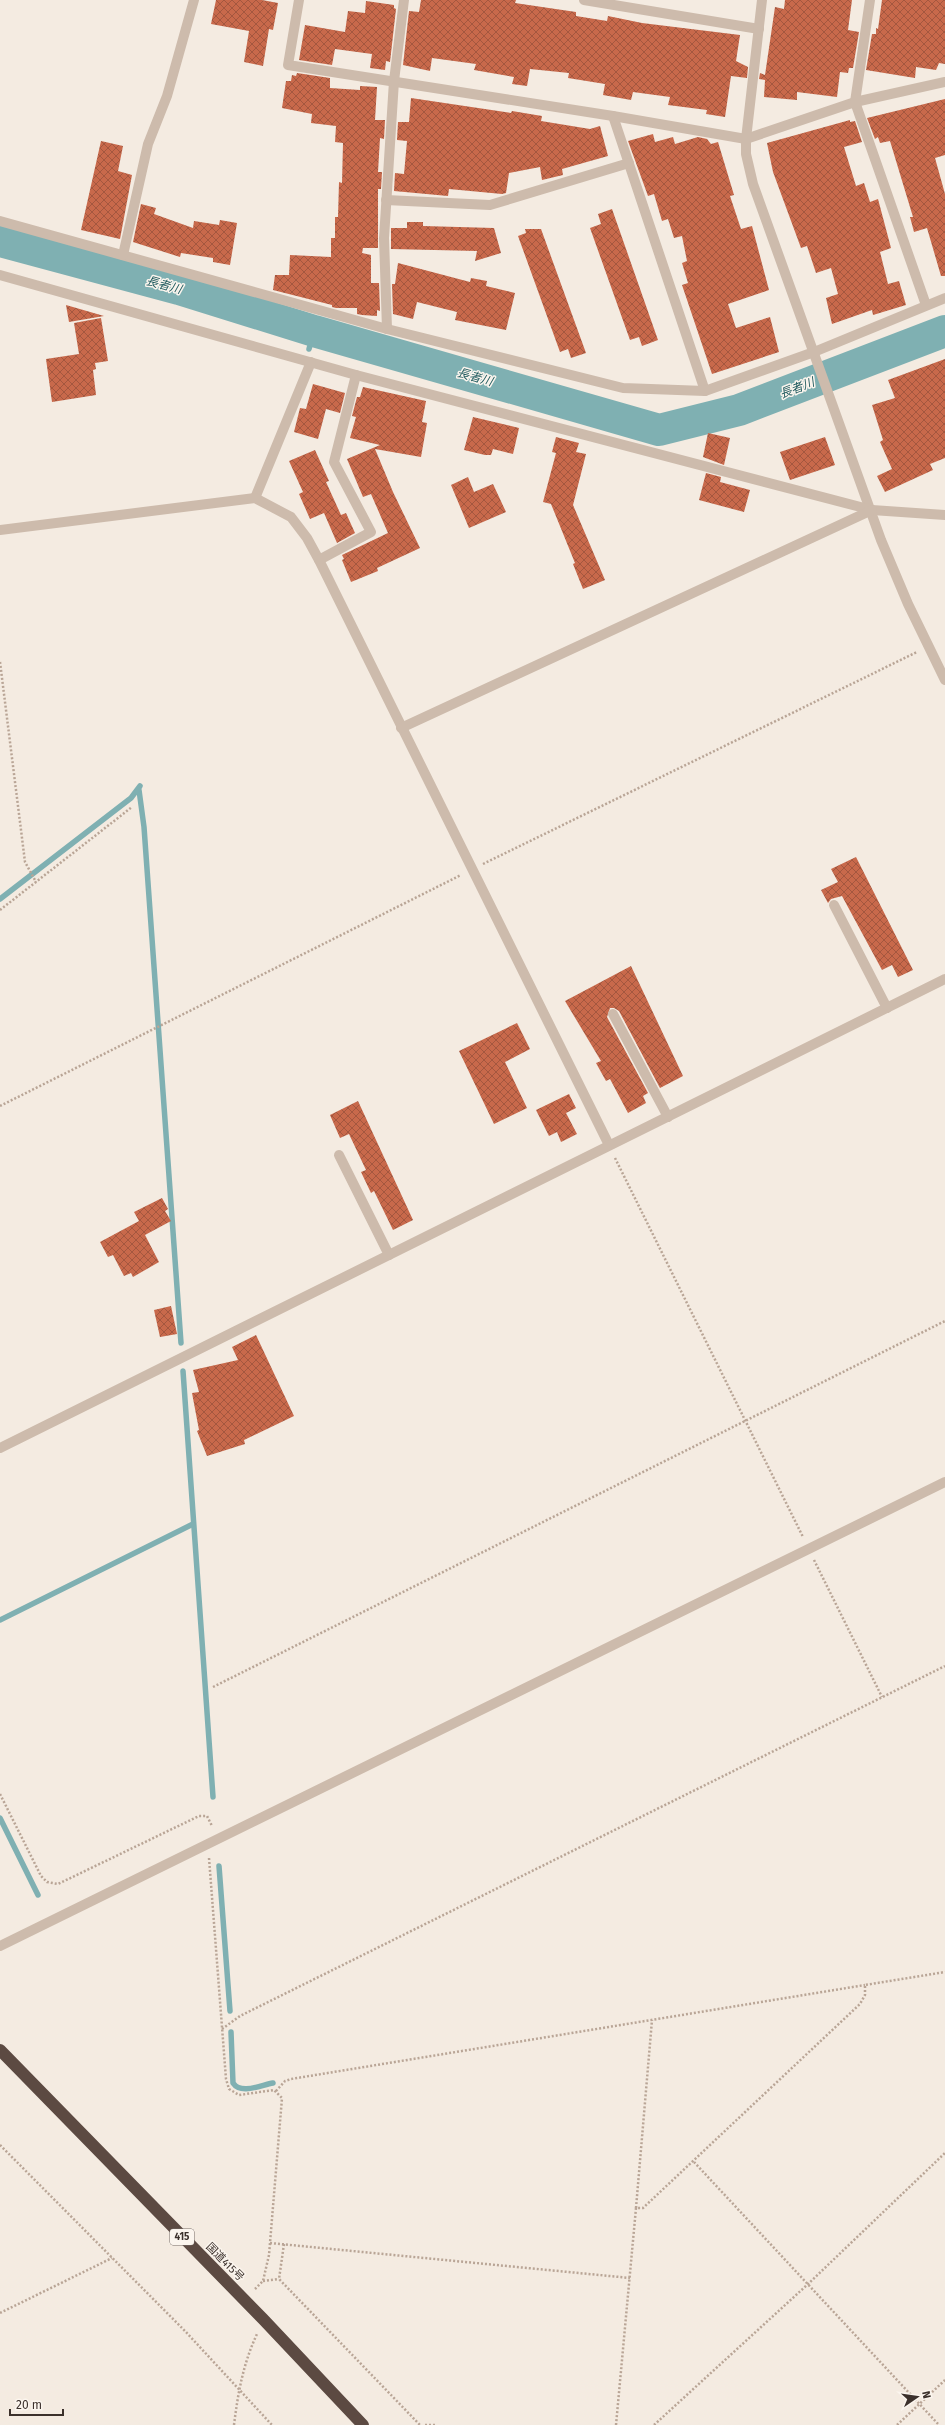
<svg xmlns="http://www.w3.org/2000/svg" width="945" height="2425" font-family="'Fira Sans','Noto Sans JP',sans-serif">
<defs>
<pattern id="building-cross-hatch" width="8" height="8" patternUnits="userSpaceOnUse"><rect width="8" height="8" fill="#c8694b"/><path d="M0 0l8 8M0 8l8-8" fill="none" stroke="#a4573f"/></pattern>
</defs>
<rect width="100%" height="100%" fill="#f4ebe1"/>
<g fill="none" stroke-linecap="round" stroke-linejoin="round">
<g stroke="#7fb0b2" stroke-width="5.5">
<path d="M309,349L314,331"/>
<path d="M139,790L144,827L181,1343"/>
<path d="M0,899L131,798L140,786"/>
<path d="M183,1371L213,1797"/>
<path d="M0,1620L193,1524"/>
<path d="M0,1818L38,1895"/>
<path d="M219,1866L230,2011"/>
<path d="M231,2032L233,2083C241,2095 261,2085 273,2083"/>
</g>
<path stroke="#7fb0b2" stroke-width="32" d="M0,241L179,289L314,331L659,430L739,410L945,331"/>
</g>
<g fill="url(#building-cross-hatch)">
<path d="M216,0H262L278,3L273,30L269,29L263,66L244,62L249,31L211,24Z"/>
<path d="M421,0H516L515,3L576,12V16L607,21L608,16L642,23L740,35L736,61L748,67L747,78L731,76L725,117L706,114L707,110L668,105L670,97L633,92L631,100L603,95L605,84L568,78L569,73L530,69L527,86L512,84L514,77L474,70L476,64L432,58L430,71L403,65L409,11L419,12Z"/>
<path d="M785,0H852L848,30L859,32L853,68H849L848,73L840,72L837,97L797,92V100L764,97L765,80L759,79L760,73L765,75L775,7L784,9Z"/>
<path d="M882,0H945V64L939,63L936,70L916,67L915,78L866,70L872,34H876V28L878,29Z"/>
<path d="M366,1L394,5V8L396,9L390,62L386,61L385,70L370,68L372,54L335,49L332,65L299,60L305,25L345,32L348,11L365,13Z"/>
<path d="M297,73L330,78V88L360,90V86L377,87L375,120H385L384,139L380,138L378,172H382L381,189H378V248H363L362,253L371,255V283H379L380,311L377,310V316L362,315L357,314V308H336L332,307V305L273,290L275,275H289L290,255L331,257V238H335V217H338L339,182L342,183L343,143L335,142L336,126L311,123L312,114L282,108L286,81H291L292,75L296,76Z"/>
<path d="M411,98L511,113L512,111L542,116L541,121L590,129L600,126L608,156L562,169L563,175L542,180L540,167L509,173L506,193L502,194L449,189L448,196L394,191L395,173L404,174L407,141L397,140L398,122H409Z"/>
<path d="M945,99V155L935,158L945,194V276H941L927,228L914,232L910,217H913L890,141L880,143L878,137L875,139L867,118Z"/>
<path d="M850,120V122L855,121L862,142L844,147L856,186L864,183L870,202L878,199L891,248L880,252L888,284L899,281L906,305L873,315L872,310L832,324L826,298L838,294L831,268L816,273L807,246L801,248L773,172L767,143Z"/>
<path d="M653,134L655,142L673,137L675,144L698,137L707,139L711,144L718,142L734,195L730,196L741,229L752,226L769,290L728,304L736,328L770,317L779,352L712,374L682,285L688,283L682,263L687,261L682,236L674,238L668,219L662,221L654,194L648,196L628,141Z"/>
<path d="M101,141L123,146L118,171L132,175L120,239L81,230Z"/>
<path d="M141,204L156,208L154,214L193,228L194,221L219,225L220,220L237,223L230,265L213,262V258L181,253L180,257L133,242Z"/>
<path d="M612,209L658,340L642,346L639,337L630,340L590,228L601,224L598,214Z"/>
<path d="M407,222H423V226L494,228L501,253L475,261L477,251L391,249V228H407Z"/>
<path d="M525,229H541L586,353L571,358L568,349L560,352L518,236L526,233Z"/>
<path d="M398,263L470,282L471,278L487,281L486,286L515,293L506,330L455,320L457,312L417,302L413,319L393,314L392,284H395Z"/>
<path d="M66,305L104,316L69,322Z"/>
<path d="M101,318L108,361L95,363L96,369L93,370L96,395L52,402L46,359L79,354L74,323Z"/>
<path d="M945,359V458L930,464L933,470L885,492L877,476L892,469L880,442L883,440L872,405L895,398L888,380Z"/>
<path d="M313,384L345,393L340,413L326,409L318,439L294,432L300,408L306,409Z"/>
<path d="M363,387L426,401L422,422L427,423L421,457L375,449L393,492L420,548L377,568L378,571L351,582L342,560L344,559L342,555L388,533L371,494L363,497L347,459L380,445L350,438L356,417L352,416L357,397H360Z"/>
<path d="M473,417L519,428L513,454L493,449L491,455H485L464,450Z"/>
<path d="M708,433L730,438L724,465L703,457Z"/>
<path d="M556,437L579,443L576,452L586,454L573,505L605,580L583,589L573,564L575,563L551,504L543,502L556,453L552,452Z"/>
<path d="M825,437L835,465L790,480L780,452Z"/>
<path d="M315,450L329,481L326,482L341,515L346,513L355,533L337,543L324,513L310,519L299,494L303,492L289,461Z"/>
<path d="M706,473L721,477L720,482L750,490L744,512L699,500Z"/>
<path d="M468,477L474,492L493,484L506,512L469,528L451,485Z"/>
<path d="M856,857L913,970L898,977L892,965L882,970L842,896L831,899L828,903L821,890L838,882L831,869Z"/>
<path d="M631,966L683,1076L660,1088L619,1011L614,1008H610L607,1017L648,1093L643,1096L646,1103L628,1113L610,1079L606,1081L596,1063L601,1061L565,1001Z"/>
<path d="M517,1023L530,1049L505,1062L527,1108L494,1124L459,1051Z"/>
<path d="M569,1094L576,1108L566,1113L577,1134L561,1142L557,1132L549,1136L536,1110Z"/>
<path d="M358,1101L413,1220L393,1230L374,1191L371,1193L361,1172L366,1170L349,1134L340,1138L330,1115Z"/>
<path d="M162,1198L168,1209L165,1211L171,1221L145,1235L159,1262L133,1277L131,1273L124,1276L113,1255L108,1257L100,1242L139,1221L134,1212Z"/>
<path d="M171,1306L177,1334L160,1337L154,1310Z"/>
<path d="M256,1335L294,1416L244,1440L245,1444L207,1456L197,1431L199,1430L192,1393L199,1392L193,1370L238,1360L232,1347Z"/>
</g>
<g fill="none" stroke-linecap="round" stroke-linejoin="round">
<g stroke="#b9a596" stroke-width="2.5" stroke-dasharray="2 2" stroke-linecap="butt">
<path d="M0,662L25,862L36,882"/>
<path d="M483,864L917,652"/>
<path d="M0,910L132,807"/>
<path d="M0,1106L461,875"/>
<path d="M615,1158L803,1537"/>
<path d="M814,1560L882,1697"/>
<path d="M213,1687L945,1321"/>
<path d="M0,1794L41,1876L47,1882L58,1884L199,1816H207L212,1826"/>
<path d="M209,1858L226,2079L229,2089L239,2095L274,2090L282,2098L269,2255L263,2281L255,2289"/>
<path d="M222,2029L240,2016L945,1666"/>
<path d="M276,2091L285,2081L291,2079L865,1985"/>
<path d="M0,2145L185,2331L272,2425"/>
<path d="M694,2162L939,2425"/>
<path d="M636,2208L652,2020"/>
<path d="M270,2243L630,2278"/>
<path d="M284,2244L279,2279L420,2425"/>
<path d="M263,2281L279,2279"/>
<path d="M0,2313L112,2258"/>
<path d="M234,2425C238,2393 243,2364 257,2334"/>
<path d="M425,2425H435"/>
<path d="M616,2425L636,2208H643L860,2004L865,1995V1985L945,1972"/>
<path d="M654,2425L807,2285L945,2153"/>
<path d="M897,2425L945,2380"/>
</g>
<g stroke="#cdbbac" stroke-width="10">
<path d="M299,0L288,65L613,116L746,139L855,102L945,82"/>
<path d="M584,0L759,29"/>
<path d="M762,0L746,139V154L753,184L881,540L908,604L945,680"/>
<path d="M870,0L855,102L926,305"/>
<path d="M613,116L705,391"/>
<path d="M386,200L490,205L629,163"/>
<path d="M0,221L387,329L623,388L705,391L814,352L945,298"/>
<path d="M123,255L148,144L167,96L194,0"/>
<path d="M0,275L356,375L872,510L945,515"/>
<path d="M387,329L384,238L394,81L404,0"/>
<path d="M255,498L311,362"/>
<path d="M0,530L255,498L291,517L307,538L319,560L609,1145"/>
<path d="M319,560L371,532L334,462L356,375"/>
<path d="M401,728L872,510"/>
<path d="M834,905L887,1008"/>
<path d="M613,1014L668,1117"/>
<path d="M339,1155L389,1255"/>
<path d="M0,1448L945,979"/>
<path d="M0,1946L945,1482"/>
</g>
<path stroke="#5c4a42" stroke-width="12" d="M0,2050L263,2319L363,2425"/>
</g>
<g text-anchor="middle" dominant-baseline="central" stroke-width="3" stroke-linejoin="round" paint-order="stroke">
<rect fill="#fbf5ee" stroke="#756b66" stroke-width="1" x="170" y="2229" width="24" height="16" rx="3"/>
<g font-size="10" font-weight="bold" fill="#3b302b">
<text x="182" y="2237">415</text>
</g>
<g font-size="11" fill="#3b302b" stroke="#fbf5ee">
<text transform="translate(225 2262) rotate(45)">国道415号</text>
</g>
<g font-size="12" font-style="italic" fill="#1f5a5e" stroke="#fbf5ee">
<text transform="translate(164 285) rotate(15)">長者川</text>
<text transform="translate(475 377) rotate(16)">長者川</text>
<text transform="translate(797 388) rotate(-21)">長者川</text>
</g>
</g>
<g transform="translate(917 2397) rotate(77)" stroke="#fbf5ee" stroke-width="3" paint-order="stroke">
<path d="M0-3L7 15L0 10L-7 15Z" fill="#3b302b"/>
<text y="-6" font-size="11" font-weight="bold" text-anchor="middle" fill="#3b302b">N</text>
</g>
<path d="M10 2409v6h53v-6" fill="none" stroke="#3b302b" stroke-width="2"/>
<text x="16" y="2409" font-size="12" fill="#3b302b" stroke="#fbf5ee" stroke-width="3" paint-order="stroke">20 m</text>
</svg>
